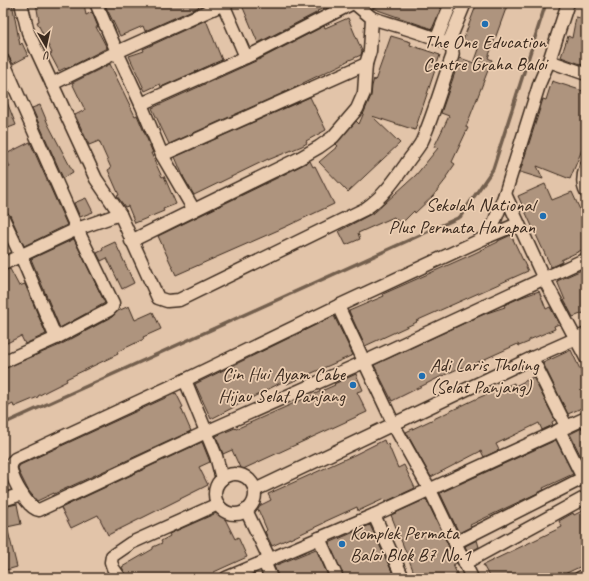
<svg xmlns="http://www.w3.org/2000/svg" width="589" height="581" font-family="Caveat,sans-serif">
<rect width="100%" height="100%" fill="#e2c4a9"/>
<filter id="ink" filterUnits="userSpaceOnUse"><feTurbulence type="fractalNoise" baseFrequency=".025" numOctaves="2"/><feDisplacementMap in="SourceGraphic" scale="8" xChannelSelector="R" yChannelSelector="G"/><feConvolveMatrix kernelMatrix="1 2 1 2 8 2 1 2 1" color-interpolation-filters="sRGB"/></filter>
<g filter="url(#ink)">
<g fill="none" stroke-linecap="round" stroke-linejoin="round">
<path stroke="#735e4d" stroke-width="3.5" d="M3,424L460,217L493,169L546,3"/>
</g>
<g fill="#ae947e" stroke="#3b2a1e">
<path d="M3,3H12L20,45L22,43L28,56L13,64L8,55L3,54Z"/>
<path d="M36,3H84L86,15L92,12L98,27H96L107,48L66,69L65,68L59,71L50,54L52,53L37,22L39,21Z"/>
<path d="M110,3H197L199,7L145,31L143,26L120,36L105,5Z"/>
<path d="M241,3H335L336,4L317,11L318,12L258,43Z"/>
<path d="M384,3H433L442,6L432,29L372,8Z"/>
<path d="M477,3H508L488,58L492,60L466,127L468,128L452,162L455,164L446,177L447,178L433,196L415,213L414,211L401,224L394,217L358,233L360,239L346,245L339,231L375,212L416,175L438,148L434,147L449,116L441,113L460,58L474,63L479,49L462,43Z"/>
<path d="M576,17L586,19V66L561,57L568,36L572,38Z"/>
<path d="M348,18L362,51L361,55L345,62V63L303,83V84L169,144L152,108L258,60L324,26L325,28Z"/>
<path d="M206,20L222,60L161,87L160,84L145,91L129,56L144,51L143,49Z"/>
<path d="M391,36L411,42L410,45L440,55L415,130L372,116L400,143L348,192L319,162L338,146L336,144L356,121L359,124L371,96L372,86L374,79L375,81Z"/>
<path d="M110,64L135,116L137,115L153,153H151L162,177L164,176L176,204L163,209L164,211L135,223L128,206L125,207L117,196L119,195L108,170L111,168L99,141L89,145L75,115L85,110L72,83Z"/>
<path d="M552,81L586,92V140L570,179L537,166L543,179L520,172L543,99L546,100Z"/>
<path d="M3,92L16,125L3,130Z"/>
<path d="M310,97L326,130L306,141L307,143L302,146L268,160V159L194,195L184,178L175,157Z"/>
<path d="M40,105L48,124L73,172L63,178L32,108Z"/>
<path d="M30,142L67,225L24,246L10,215L7,212L3,211V171L10,167L4,155Z"/>
<path d="M310,161L313,167L315,166L334,204L283,228L176,275L158,236L279,177Z"/>
<path d="M545,184L552,200L572,192L586,223V248L561,260L562,262L551,267L518,196Z"/>
<path d="M86,198L93,212L80,217L74,203Z"/>
<path d="M511,235L528,271L416,321L417,322L365,346L349,311L384,296L383,294L473,254L498,242V241Z"/>
<path d="M74,239L105,303L60,328L31,259Z"/>
<path d="M115,242L134,283L122,289L107,258L101,261L97,253L103,250L102,248Z"/>
<path d="M586,268V312L573,317L564,300H565L557,281Z"/>
<path d="M10,269L19,286L25,284L46,334L25,344L21,336L3,345V271Z"/>
<path d="M539,291L546,309L550,307L559,324L554,326L555,329L529,340V342L519,346L518,344L463,369L462,367L440,377L392,401L374,365L484,314L505,307L504,305L522,297Z"/>
<path d="M129,306L135,320L153,312L161,329L143,337L144,339L117,352L118,354L66,379L67,381L47,391L38,396V397L14,407L13,404L3,409V369L60,345L112,317L118,311Z"/>
<path d="M334,316L353,355L287,384L286,380L211,419L195,384Z"/>
<path d="M571,350L586,382V406L568,414L543,363Z"/>
<path d="M356,374L363,390L357,392L367,412L241,470L232,450L223,454L216,436L235,428L236,429L335,385L334,384Z"/>
<path d="M533,377L555,420L552,422L553,425L542,430L539,423L496,444L499,450L484,457L481,451L431,477L406,432L478,398L514,383L515,386Z"/>
<path d="M176,393L183,407L181,408L191,431L54,494V493L37,501L28,490L19,472L18,468L20,465Z"/>
<path d="M586,426V467L570,434Z"/>
<path d="M384,440L386,445L388,444L398,468L404,465L415,488L385,502L384,499L358,511L357,507L324,522V523L290,539V538L272,546L265,532L267,530L257,507L271,500L268,494L354,455Z"/>
<path d="M556,440L573,474L543,488L544,490L470,525L471,527L459,533L440,493Z"/>
<path d="M202,442L210,462L199,467L208,485L108,535L98,515L71,528L61,508Z"/>
<path d="M426,499L457,563L453,565L459,578H416L411,565L391,515Z"/>
<path d="M17,504L21,524L7,527L17,567L3,571V507Z"/>
<path d="M586,509V564L556,578H490L483,565L562,527L559,521L573,513L574,515Z"/>
<path d="M221,511L235,539L238,537L247,557L214,572L217,578H127L122,567L153,549V547L162,543L161,541L170,536L169,534Z"/>
<path d="M370,525L395,578H344L329,543Z"/>
<path d="M477,540L479,547L468,553L465,546Z"/>
<path d="M316,549L329,578H279L274,566Z"/>
</g>
<g fill="none" stroke-linecap="round" stroke-linejoin="round">
<g stroke="#3b2a1e" stroke-width="15">
<g id="minor">
<path d="M21,3L28,32L96,179L120,214L158,298L167,301L179,300L365,209C383,197 394,181 406,164C411,156 418,149 422,141C434,114 442,84 452,57C453,54 453,51 451,48C446,38 386,23 372,18"/>
<path d="M226,3L117,52L141,104L255,53L353,3"/>
<path d="M223,4L246,57"/>
<path d="M437,38L451,3"/>
<path d="M448,44L465,3"/>
<path d="M3,61L77,229L113,303L112,307L109,310L56,338L3,362"/>
<path d="M549,61L586,74"/>
<path d="M52,84L117,52L96,3"/>
<path d="M141,104L162,155L366,64"/>
<path d="M162,155L194,210"/>
<path d="M586,167C583,175 582,184 586,192"/>
<path d="M505,194L544,279L586,358"/>
<path d="M3,218L21,256L56,338"/>
<path d="M518,224L489,236L338,306L185,380L15,459C12,462 10,466 11,470C13,481 28,509 39,510L206,432L364,362L586,259"/>
<path d="M489,236L505,194L540,82L549,61L568,3"/>
<path d="M131,241L300,158L319,147L333,137L357,109L364,93L366,64L370,51L372,18L354,3"/>
<path d="M3,264L77,229L120,214"/>
<path d="M338,306L397,431L430,490L472,578"/>
<path d="M532,358L566,426"/>
<path d="M185,380L216,456L222,479"/>
<circle cx="235" cy="494" r="20"/>
<path d="M255,490L532,358L586,334"/>
<path d="M3,500L22,494"/>
<path d="M246,510L270,560"/>
<path d="M374,515L403,578"/>
<path d="M319,538L337,578"/>
<path d="M455,543L583,478L559,430"/>
<path d="M264,562L271,578"/>
<path d="M465,563L586,497"/>
<path d="M120,578L113,568L111,562L112,556L131,543L218,504"/>
<path d="M226,578L374,515L586,418"/>
<path d="M580,578L586,575"/>
</g>
</g>
<use href="#minor" stroke="#ecceb2" stroke-width="12"/>
</g>
</g>
<g fill="#1f6fb2" stroke="#ecceb2" stroke-width="1.5">
<circle cx="485" cy="24" r="4"/>
<circle cx="543" cy="216" r="4"/>
<circle cx="422" cy="376" r="4"/>
<circle cx="353" cy="385" r="4"/>
<circle cx="342" cy="544" r="4"/>
</g>
<g text-anchor="middle" dominant-baseline="central" stroke-width="3.5" stroke-linejoin="round" paint-order="stroke">
<g font-size="19" fill="#3b2a1e" stroke="#ecceb2" text-anchor="end">
<text x="485" y="42" text-anchor="middle">The One Education<tspan x="485" dy="22">Centre Graha Baloi</tspan></text>
<text x="535" y="205">Sekolah National<tspan x="535" dy="22">Plus Permata Harapan</tspan></text>
<text x="430" y="365" text-anchor="start">Adi Laris Tholing<tspan x="430" dy="22">(Selat Panjang)</tspan></text>
<text x="345" y="374">Cin Hui Ayam Cabe<tspan x="345" dy="22">Hijau Selat Panjang</tspan></text>
<text x="350" y="533" text-anchor="start">Komplek Permata<tspan x="350" dy="22">Baloi Blok B7 No.1</tspan></text>
</g>
</g>
<rect width="589" height="581" fill="none" stroke="#ecceb2" stroke-width="16"/>
<rect x="8" y="8" width="573" height="565" fill="none" stroke="#3b2a1e" stroke-width="1.5" filter="url(#ink)"/>
<g transform="translate(46 46) rotate(171)" stroke="#ecceb2" stroke-width="3" paint-order="stroke">
<path d="M0-3L7 15L0 10L-7 15Z" fill="#3b2a1e"/>
<text y="-6" font-size="11" font-weight="bold" text-anchor="middle" fill="#3b2a1e">U</text>
</g>
</svg>
